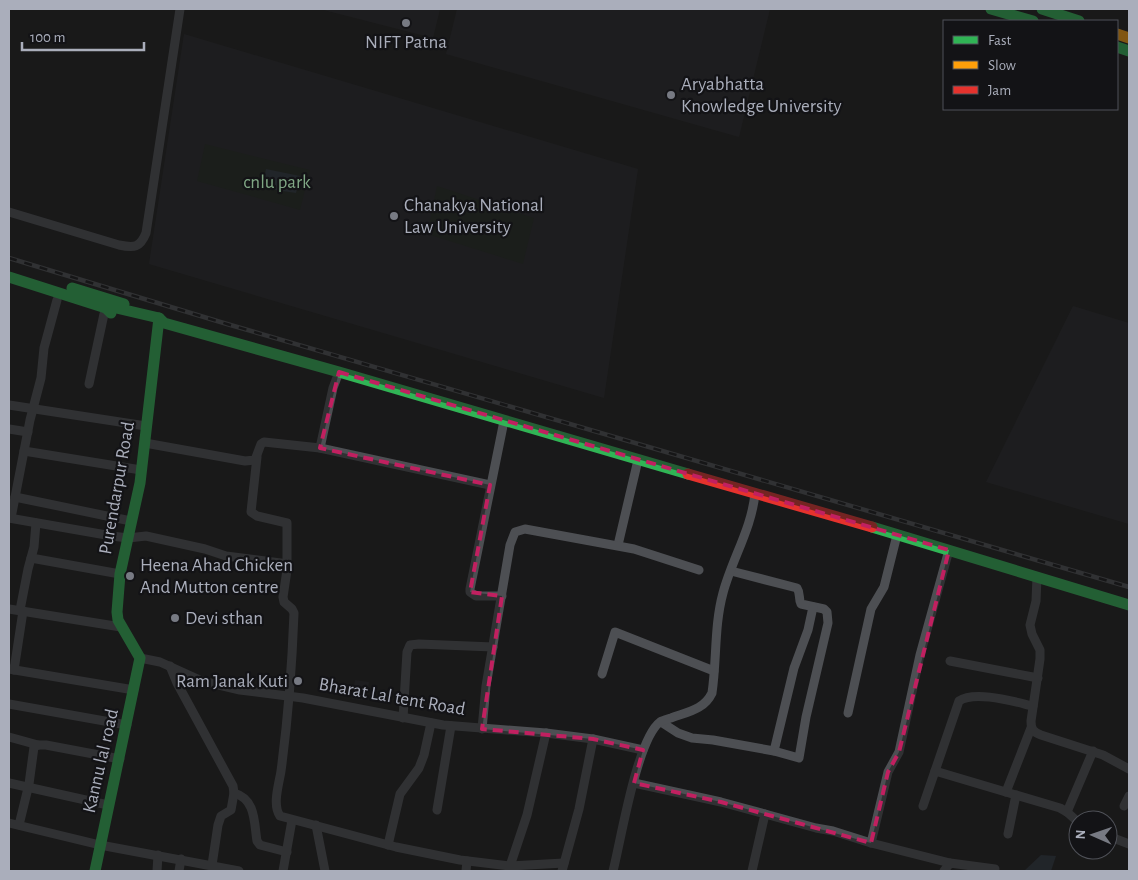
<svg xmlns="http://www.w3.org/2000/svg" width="1138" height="880" font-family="'Alegreya Sans',sans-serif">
<rect width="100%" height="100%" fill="#19191a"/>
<g fill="#232326">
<path d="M320,9H440L433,38Z"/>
<path d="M457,9H770L739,137L446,54Z"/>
<path d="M184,34L638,169L604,398L149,264Z"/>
<path d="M1073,306L1129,323V524L986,482Z"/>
<path d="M355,680L369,682L366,700L352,699Z"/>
</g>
<g fill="#1d241e">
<path d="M205,144L310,170L300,210L197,181Z"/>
<path d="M437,186L534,218L523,264L427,234Z"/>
</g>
<g fill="#2b333c">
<path d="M266,169L300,176L296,193L262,188Z"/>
<path d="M1041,855L1056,856L1051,871H1024Z"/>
</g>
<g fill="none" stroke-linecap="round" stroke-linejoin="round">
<g stroke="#4d4f53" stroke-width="9">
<path d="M9,212L119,245C134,248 140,248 146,233L180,9"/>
<path d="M89,384L104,314"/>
<path d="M9,405L146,426"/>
<path d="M9,429L28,432"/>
<path d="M145,443L245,461L255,460L261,444L264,442L320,448L490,485"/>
<path d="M320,448L333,388L339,372"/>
<path d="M24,451L141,470"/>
<path d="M257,457L251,512L257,516L287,523V570L283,597L284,602L292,609L294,613C292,666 288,719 281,771C279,784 272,805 280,816L396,847L460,860L510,866L564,863"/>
<path d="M15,497L131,521"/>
<path d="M9,518L112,536L128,538L146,536L205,549L226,556L288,564"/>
<path d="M11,518L30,420L41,378L44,348L57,300"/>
<path d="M618,545L638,460"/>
<path d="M31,558L120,574"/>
<path d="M1037,577L1036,601L1030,625L1032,634L1040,650V659L1031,721C1031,729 1033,732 1041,735L1103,755L1129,769"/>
<path d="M502,596H476L470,592V589L504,421"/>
<path d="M9,609L121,627"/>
<path d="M20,610L28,569L34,547L36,523"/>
<path d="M140,658L160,662L202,681L240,690L303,698L443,725L546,733L593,739L643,750"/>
<path d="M950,661L1038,678"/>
<path d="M170,666L177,683L233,786L234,793L231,810L221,816L218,825L212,865"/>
<path d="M9,669L134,690"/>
<path d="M14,670L23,611"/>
<path d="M602,674L615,632L714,671"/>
<path d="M9,704L127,725"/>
<path d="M848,713L871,609L884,587L897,535"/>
<path d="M403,718L407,652L410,645L419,644L493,647"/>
<path d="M661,722L678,733L692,738L713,740L774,751L799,758L806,717L828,623L827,612L824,609L801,604C798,598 801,594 797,588L731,571"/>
<path d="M482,729L486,686L510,545L515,532L525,529L634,549L699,570"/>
<path d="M9,737L38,745"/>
<path d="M774,751L794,668L808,630L813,607"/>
<path d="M935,771L1060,808L1067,812L1078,822"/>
<path d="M9,783L108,805"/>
<path d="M634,783L721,802L765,814L752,871"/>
<path d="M1006,792L1031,728"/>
<path d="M234,793C256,799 254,823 257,841L260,845L287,852"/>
<path d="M923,806L959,701C975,690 1015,702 1033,706"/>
<path d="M1124,806L1129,796"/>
<path d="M437,810L451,726"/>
<path d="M1067,812L1093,751"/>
<path d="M765,814L816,828L833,831L871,843L950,863"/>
<path d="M9,823L100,845L239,871"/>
<path d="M19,825L29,784L34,747L38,745H46L120,759"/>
<path d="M316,825L325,871"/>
<path d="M1008,834L1016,795"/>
<path d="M1108,836L1129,844"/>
<path d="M871,843L888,772L899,752L920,655L949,550"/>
<path d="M388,845L400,794L419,768L424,755L431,723"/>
<path d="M510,866L527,815L546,733"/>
<path d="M157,871L158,855"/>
<path d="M179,871L181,859"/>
<path d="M283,871L292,820"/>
<path d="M466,871L467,861"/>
<path d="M562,871L579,809L593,739"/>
<path d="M613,871C621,840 637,739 660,722C663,720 668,719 671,718C687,712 704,710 712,693C717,659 714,626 723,593C732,559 752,528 755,493"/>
<path d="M944,871L950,863L995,869"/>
</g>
<g stroke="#30b455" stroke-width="11">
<path d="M991,9L1033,21"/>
<path d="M1042,9L1079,21"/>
<path d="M1117,47L1129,51"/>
<path d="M9,277L106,308L111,313"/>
<path d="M72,288L124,304"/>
<path d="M106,308L112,307L159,318L164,323L339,372L688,474"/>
<path d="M872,527L1129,605"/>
<path d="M95,871L140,658L118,620L117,612L120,574L140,483L159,318"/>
</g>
<path stroke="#ff9f0a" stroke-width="11" d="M1117,34L1129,38"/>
<path stroke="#e5322d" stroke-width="11" d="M688,474L872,527"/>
<g stroke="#4d4f52" stroke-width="4.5">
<path id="rail" d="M9,258L227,324L1129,587"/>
</g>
<use href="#rail" stroke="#131316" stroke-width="2.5" stroke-dasharray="8" stroke-linecap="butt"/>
</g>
<path d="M0 0H1138V880H0ZM339,372L949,550L899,752L888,772L871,843L721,802L634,783L643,750L593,739L482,729L502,596L470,592L490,485L320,448Z" fill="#19191a" fill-opacity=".55" fill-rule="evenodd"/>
<path fill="none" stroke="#c12060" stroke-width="4" stroke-dasharray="10 6" stroke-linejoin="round" d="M339,372L949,550L899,752L888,772L871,843L721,802L634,783L643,750L593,739L482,729L502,596L470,592L490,485L320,448Z"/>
<g fill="#777a83" stroke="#131316" stroke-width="2">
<circle cx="406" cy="23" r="5"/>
<circle cx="671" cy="95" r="5"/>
<circle cx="394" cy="216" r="5"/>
<circle cx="130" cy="576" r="5"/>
<circle cx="175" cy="618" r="5"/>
<circle cx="298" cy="681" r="5"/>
</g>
<g text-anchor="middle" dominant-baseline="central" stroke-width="4.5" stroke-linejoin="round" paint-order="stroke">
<g font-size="19" fill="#aaaebb" stroke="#131316" text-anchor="start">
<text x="406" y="42" text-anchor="middle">NIFT Patna</text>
<text x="681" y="84">Aryabhatta<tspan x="681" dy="22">Knowledge University</tspan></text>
<text x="404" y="205">Chanakya National<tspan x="404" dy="22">Law University</tspan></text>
<text x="140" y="565">Heena Ahad Chicken<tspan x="140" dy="22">And Mutton centre</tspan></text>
<text x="185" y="618">Devi sthan</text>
<text x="288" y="681" text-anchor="end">Ram Janak Kuti</text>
</g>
<g font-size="19" fill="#80a785" stroke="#131316">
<text x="277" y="182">cnlu park</text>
</g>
<g font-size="19" fill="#aaaebb" stroke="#131316">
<text transform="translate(117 488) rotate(-80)">Purendarpur Road</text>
<text transform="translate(392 697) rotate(10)">Bharat Lal tent Road</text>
<text transform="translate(101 761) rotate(-77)">Kannu lal road</text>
</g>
</g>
<rect width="1138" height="880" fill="none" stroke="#aaaebb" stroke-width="20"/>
<rect x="943" y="20" width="175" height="90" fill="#131316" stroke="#4f5158"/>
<rect x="953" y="36" width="25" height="8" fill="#30b455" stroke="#4f5158"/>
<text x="988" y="45" font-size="15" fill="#aaaebb">Fast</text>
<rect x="953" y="61" width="25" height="8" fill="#ff9f0a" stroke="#4f5158"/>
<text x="988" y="70" font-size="15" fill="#aaaebb">Slow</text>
<rect x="953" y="86" width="25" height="8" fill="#e5322d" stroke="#4f5158"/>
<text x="988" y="95" font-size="15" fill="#aaaebb">Jam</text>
<g transform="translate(1093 835) rotate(272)"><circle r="24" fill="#131316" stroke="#4f5158"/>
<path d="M0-4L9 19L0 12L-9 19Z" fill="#777a83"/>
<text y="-8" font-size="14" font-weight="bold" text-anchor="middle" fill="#aaaebb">N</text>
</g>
<path d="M22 42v8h122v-8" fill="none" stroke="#aaaebb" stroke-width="2.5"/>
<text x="30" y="42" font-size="15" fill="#aaaebb" stroke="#131316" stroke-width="4" paint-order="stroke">100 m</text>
</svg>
